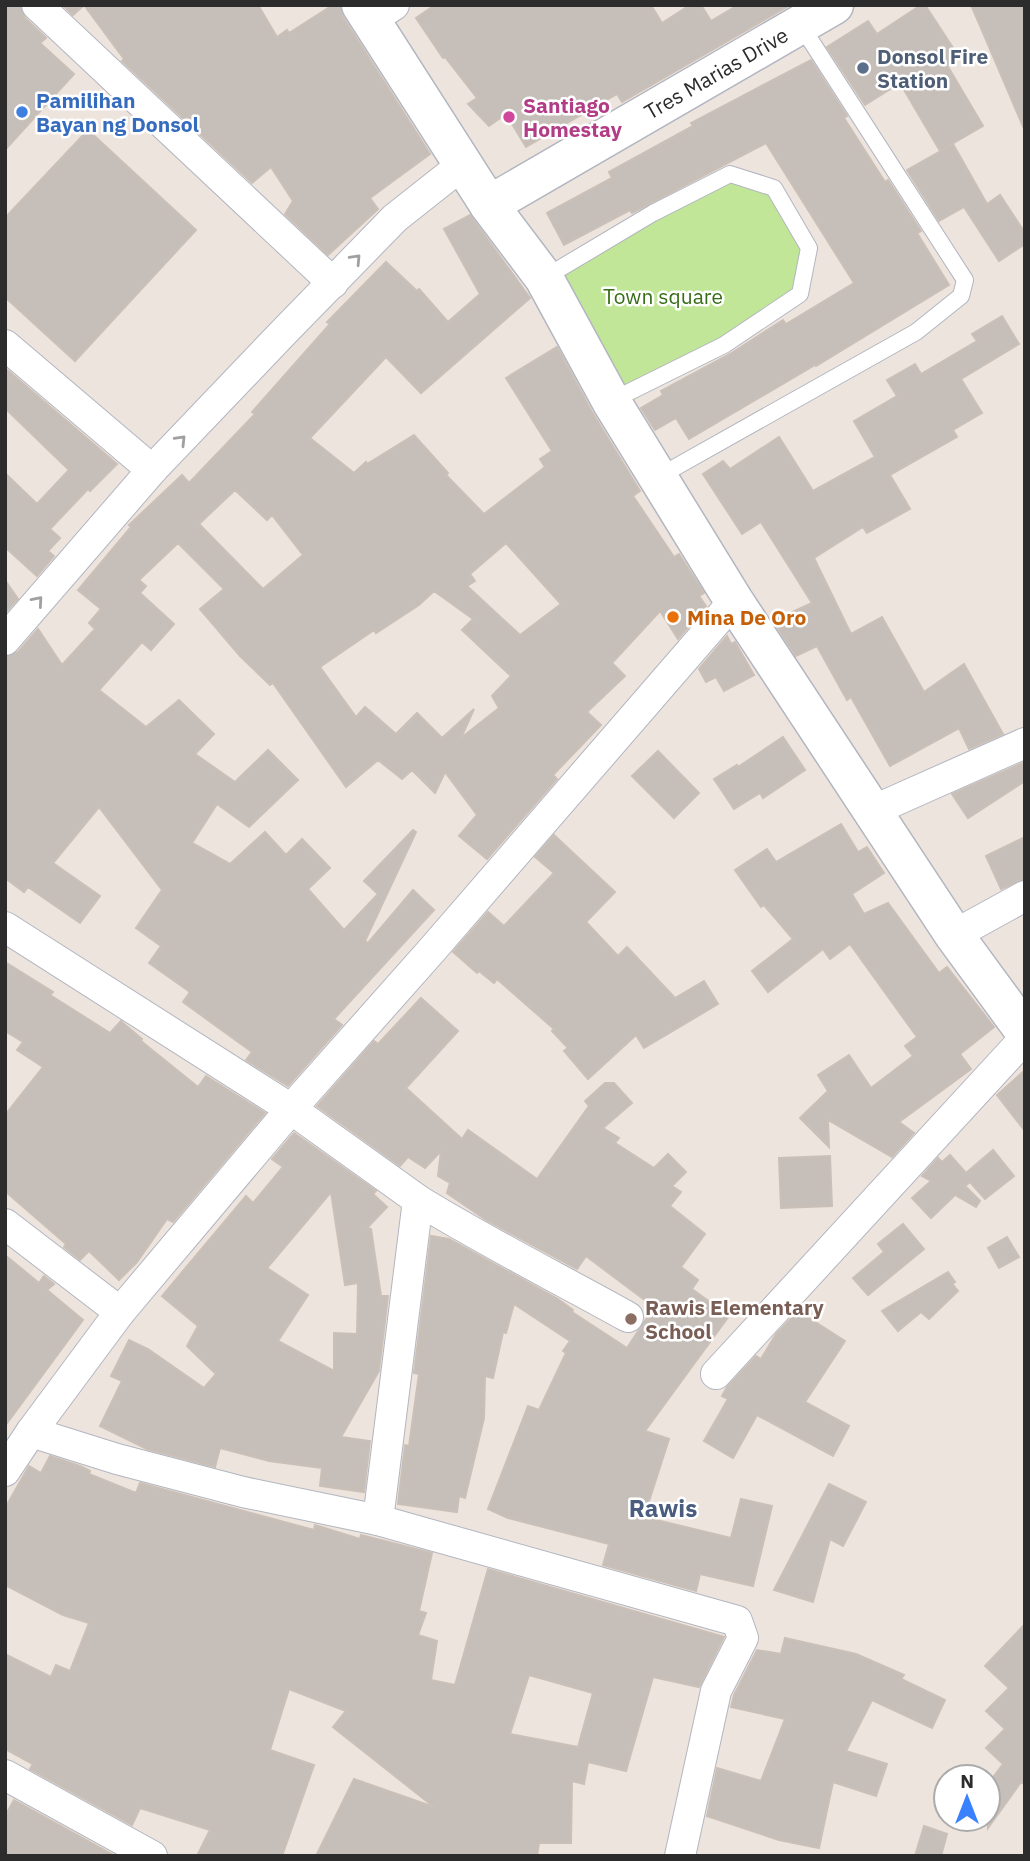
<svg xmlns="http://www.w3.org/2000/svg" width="1030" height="1861" font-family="'IBM Plex Sans',sans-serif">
<rect width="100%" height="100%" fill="#eee4de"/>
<path fill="#c1e698" d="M733,173L777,188L812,248L804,293L727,345L634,400L553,272Z"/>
<g fill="#c6bfb9" stroke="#cac0b7" stroke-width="2" fill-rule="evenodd">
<path d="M5,5H20L25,18L46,38L40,43L74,74L5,150Z"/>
<path d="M63,5H258L277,37L287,30L289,33L333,5H339L343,17L430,154L370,198L378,209L328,255L285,214L293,201L271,167L252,183L122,61L124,59L84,5L73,15Z"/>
<path d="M435,5H651L662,23L690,5H701L711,21L738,5H790L622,102L617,94L526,147L506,114L489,126L468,104L477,98L445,57L443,58L416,18Z"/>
<path d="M921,5H925L959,57L947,65L983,126L940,151L900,83L865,105L827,47L868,21L877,34Z"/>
<path d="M971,5H1025V131L981,28Z"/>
<path d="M811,60L847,116L844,118L885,182L888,180L921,231L917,233L949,285L816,366L815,365L689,439L676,418L655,430L641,408L663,395L661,391L730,354L783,320L786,324L854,283L766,143L632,213L630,210L564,245L547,213L612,178L609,172L693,126L691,123Z"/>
<path d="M88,130L196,230L75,361L5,297V218Z"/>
<path d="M953,144L987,204L1000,195L1025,233V244L999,261L964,207L939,221L907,170Z"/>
<path d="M470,215L530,298L421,393L386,357L310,438L354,473L366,462L367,464L414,435L448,473L446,475L484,514L545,467L540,459L552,451L506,378L557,347L592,412L640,491L633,496L674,557L679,554L704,593L699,596L706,606L678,639L660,611L612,663L625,676L587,712L601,725L553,775L557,779L487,859L459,836L477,815L445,772L435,793L412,770L402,779L378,760L346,787L273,683L270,685L240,656L200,609L224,589L178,543L139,580L146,586L140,593L174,624L151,650L142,642L99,690L146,727L179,700L214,734L195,754L235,782L268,750L298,780L249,827L217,804L192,843L230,864L265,832L286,855L302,839L330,868L308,889L344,930L378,894L364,881L413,830L416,832L365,941L368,943L413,890L434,910L334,1019L342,1025L288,1086L246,1060L252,1052L183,1002L190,992L149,963L161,946L136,928L162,890L99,807L53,863L100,896L80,923L28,887L24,892L5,878V657L18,652L38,629L62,665L95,629L89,623L101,609L78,590L131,527L129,525L182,475L189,483L255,414L252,412L330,324L327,322L386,262L417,291L419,289L448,322L480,294L444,229ZM235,490L267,520L272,515L303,555L263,589L199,524ZM506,543L561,604L520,635L467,586L475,581L470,574ZM434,591L473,619L462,630L511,676L492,696L499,708L461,738L474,709L442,738L417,713L396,734L365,707L356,717L320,667L374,630L376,633L419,605Z"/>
<path d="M1002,316L1019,344L961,379L982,413L953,430L957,437L890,475L910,509L867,533L863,527L814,558L851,634L882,617L924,692L964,664L1003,734L969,749L959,728L890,766L851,697L847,700L817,646L796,656L773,621L812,603L761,522L742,534L703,474L723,461L730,469L779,437L813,491L875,457L854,421L897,396L887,380L915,364L921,374L977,341L972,334Z"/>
<path d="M5,368L117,464L90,491L88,489L50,529L60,538L48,551L54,556L37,576L5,547V473L37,504L69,470L5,408Z"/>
<path d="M5,580L18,599L5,613Z"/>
<path d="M727,636L731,644L735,642L754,675L724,691L716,677L706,682L699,669Z"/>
<path d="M783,737L805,770L763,798L760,793L734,809L714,779L737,765L738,767Z"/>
<path d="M658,751L699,793L674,818L632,776Z"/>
<path d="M1025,762V781L968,818L952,794Z"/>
<path d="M841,824L858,852L867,847L884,873L852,894L864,914L888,903L939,973L947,967L994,1027L960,1054L971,1069L899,1122L914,1133L892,1157L828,1120L829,1147L800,1118L828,1091L818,1075L849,1055L871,1088L913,1056L905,1046L917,1037L850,944L830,959L823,949L768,992L752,971L793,939L764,905L761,907L735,870L767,849L776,862Z"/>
<path d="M554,835L615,892L586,922L618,956L627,947L675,998L704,981L718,1004L644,1048L636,1035L588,1079L564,1051L568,1048L552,1031L554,1029L497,979L494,983L479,971L477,973L453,952L488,912L504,926L554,873L535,857Z"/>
<path d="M1025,837V879L1001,889L986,856Z"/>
<path d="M5,962L53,992L50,995L110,1033L121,1021L123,1023L142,1039L141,1041L198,1087L206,1076L265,1113L173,1222L167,1219L137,1262L119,1280L89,1251L80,1260L64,1247L66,1244L5,1191V1115L43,1067L17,1050L23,1042L5,1031Z"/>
<path d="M421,998L458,1031L406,1088L462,1139L468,1130L537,1179L589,1106L585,1101L605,1083H614L632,1103L603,1128L619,1138L615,1143L654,1168L668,1154L686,1172L672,1186L681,1192L670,1206L705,1234L681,1267L698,1280L692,1289L729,1316L645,1431L669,1439L644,1517L731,1538L741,1499L772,1506L753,1586L700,1574L696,1591L603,1565L609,1544L508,1518L488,1509L528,1406L539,1410L566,1353L563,1351L570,1341L514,1304L506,1333L503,1332L493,1378L485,1376L484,1418L465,1498L459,1496L457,1512L398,1504L405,1445L409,1446L419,1374L414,1373L431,1236L449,1239L558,1299L573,1310L572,1312L627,1348L654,1307L586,1256L577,1269L486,1220L447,1193L450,1183L438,1176L441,1151L425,1168L408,1157L400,1166L317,1106L374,1041L378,1044Z"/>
<path d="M1025,1070V1131L997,1095Z"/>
<path d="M294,1133L376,1191L373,1194L387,1207L367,1228L371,1229L381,1296H388L379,1371L341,1437L370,1441L364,1492L320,1486L322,1468L269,1461L220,1448L215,1467L147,1449L100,1426L122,1381L111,1376L129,1340L148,1349L204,1388L216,1374L187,1346L198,1326L162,1296L246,1196L253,1203L283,1167L272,1159ZM331,1192L345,1285L358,1283L357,1334L334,1333V1371L278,1341L308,1295L267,1268Z"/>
<path d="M993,1150L1014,1176L985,1199L970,1182L965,1186L980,1201L976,1207L955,1195L931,1218L912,1198L931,1181L922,1176L938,1158L942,1162L950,1155L966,1173Z"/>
<path d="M830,1156L832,1206L781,1208L779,1158Z"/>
<path d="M903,1224L924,1249L868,1295L853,1278L884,1252L878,1244Z"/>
<path d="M1007,1237L1019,1257L999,1268L988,1248Z"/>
<path d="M5,1255L39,1283L44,1276L54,1284L47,1290L83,1320L5,1426Z"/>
<path d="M948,1272L955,1282L952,1284L958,1291L929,1319L921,1312L898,1331L882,1311Z"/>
<path d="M798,1311L845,1341L805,1402L849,1426L833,1456L757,1415L733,1458L704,1441L728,1399L722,1396L727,1387L756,1356L761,1359L776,1334Z"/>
<path d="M50,1456L80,1466L90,1471L89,1474L136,1493L140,1483L314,1530L315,1525L360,1539L361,1535L432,1553L419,1611L426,1613L418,1635L437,1641L431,1680L455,1685L488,1569L724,1637L699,1687L653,1677L626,1771L588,1762L584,1784L572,1781L571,1843H539L537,1856H316L354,1779L434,1807L333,1727L346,1711L289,1689L270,1750L314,1765L282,1856H197L210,1830L140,1808L132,1825L30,1769L33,1764L5,1749V1654L51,1677L56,1665L70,1671L89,1623L63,1615L5,1585V1508L29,1466L41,1473ZM529,1675L593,1693L578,1747L510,1734Z"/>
<path d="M829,1484L866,1502L843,1546L830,1539L813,1602L774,1590Z"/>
<path d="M1025,1624V1785L1021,1782L988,1828V1784L1003,1764L986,1748L1005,1729L986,1711L1009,1688L985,1666Z"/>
<path d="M785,1638L856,1654L904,1675L901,1679L945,1700L932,1728L872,1700L846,1751L887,1764L876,1796L833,1782L819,1848L779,1840L707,1816L717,1768L761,1781L785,1719L731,1707L734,1695L757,1650L781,1654Z"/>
<path d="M14,1800L115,1856H5V1816Z"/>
<path d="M924,1826L947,1834L941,1856H915Z"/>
</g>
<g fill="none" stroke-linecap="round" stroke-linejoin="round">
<g stroke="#b2b6c0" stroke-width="18">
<g id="lane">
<path d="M544,278L653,213L730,174L774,188L809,248L800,294L724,345L611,401"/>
<path d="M658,477L916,332L961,296L965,280L800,24"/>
</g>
</g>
<g stroke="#b2b6c0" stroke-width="32">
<g id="street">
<path d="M37,5L333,283"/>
<path d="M371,20L394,5"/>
<path d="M5,345L152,470"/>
<path d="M5,640L152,470L280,336L395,218L462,165"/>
<path d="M872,811L1025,743"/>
<path d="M5,927L291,1109L418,1200L378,1520"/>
<path d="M954,935L1025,896"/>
<path d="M418,1200C486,1242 558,1278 628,1317"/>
<path d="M5,1224L120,1312"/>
<path d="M716,1374L1025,1038"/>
<path d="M31,1432L117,1459L243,1492L378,1520L737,1621L743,1638L716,1691L680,1856"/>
<path d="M5,1471L31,1432L120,1312L291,1109L432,950L734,601"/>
<path d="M5,1775L152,1856"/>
</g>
</g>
<g stroke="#b2b6c0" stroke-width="41">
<g id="secondary">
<path d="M361,5L489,205L544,278L611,401L734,601L954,935L1025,1032"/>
<path d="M489,205L834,5"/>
</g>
</g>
<use href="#lane" stroke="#fff" stroke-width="16"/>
<use href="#street" stroke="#fff" stroke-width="30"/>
<use href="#secondary" stroke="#fff" stroke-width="38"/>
</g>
<defs><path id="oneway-chevron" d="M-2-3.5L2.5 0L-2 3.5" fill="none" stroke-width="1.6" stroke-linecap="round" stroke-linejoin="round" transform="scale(1.75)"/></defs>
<g stroke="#a0a0a0">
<use href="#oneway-chevron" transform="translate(356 259) rotate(-47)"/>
<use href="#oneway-chevron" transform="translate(181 440) rotate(-46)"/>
<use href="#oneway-chevron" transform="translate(38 601) rotate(-49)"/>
</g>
<circle fill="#5c6f8a" stroke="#fff" stroke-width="2.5" cx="863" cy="68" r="7"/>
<circle fill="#3f7fe0" stroke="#fff" stroke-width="2.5" cx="22" cy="112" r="7"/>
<circle fill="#d1479c" stroke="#fff" stroke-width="2.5" cx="509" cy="117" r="7"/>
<circle fill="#e8710a" stroke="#fff" stroke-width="2.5" cx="673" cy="617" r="7"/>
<circle fill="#8d6e63" stroke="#fff" stroke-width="2.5" cx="631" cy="1319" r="7"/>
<g text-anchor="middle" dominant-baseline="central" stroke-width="5" stroke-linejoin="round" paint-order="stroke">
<g font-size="21" font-weight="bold" fill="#4e5e75" stroke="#fff" text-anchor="start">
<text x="877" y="56">Donsol Fire<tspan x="877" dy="24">Station</tspan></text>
</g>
<g font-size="21" fill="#2c2c2c" stroke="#fff">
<text transform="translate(716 73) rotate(-30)">Tres Marias Drive</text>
</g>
<g font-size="21" font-weight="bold" fill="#366cbe" stroke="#fff" text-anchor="start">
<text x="36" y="100">Pamilihan<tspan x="36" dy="24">Bayan ng Donsol</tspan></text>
</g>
<g font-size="21" font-weight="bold" fill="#b23c85" stroke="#fff" text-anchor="start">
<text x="523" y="105">Santiago<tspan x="523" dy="24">Homestay</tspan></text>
</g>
<g font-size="21" fill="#386d18" stroke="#fff">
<text x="663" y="296">Town square</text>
</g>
<g font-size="21" font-weight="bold" fill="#c56008" stroke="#fff" text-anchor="start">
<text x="687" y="617">Mina De Oro</text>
</g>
<g font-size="21" font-weight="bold" fill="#785e54" stroke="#fff" text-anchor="start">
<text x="645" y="1307">Rawis Elementary<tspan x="645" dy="24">School</tspan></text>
</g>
<g font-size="24" font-weight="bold" fill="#4a5d7f" stroke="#fff">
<text x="663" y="1508">Rawis</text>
</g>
</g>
<rect width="1030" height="1861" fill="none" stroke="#2c2c2c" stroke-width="14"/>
<g transform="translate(967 1798)"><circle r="33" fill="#ffffff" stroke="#ababab" stroke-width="2"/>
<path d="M0-5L12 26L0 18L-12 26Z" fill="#3981ff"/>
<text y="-10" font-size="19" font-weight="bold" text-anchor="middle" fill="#2c2c2c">N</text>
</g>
</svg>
